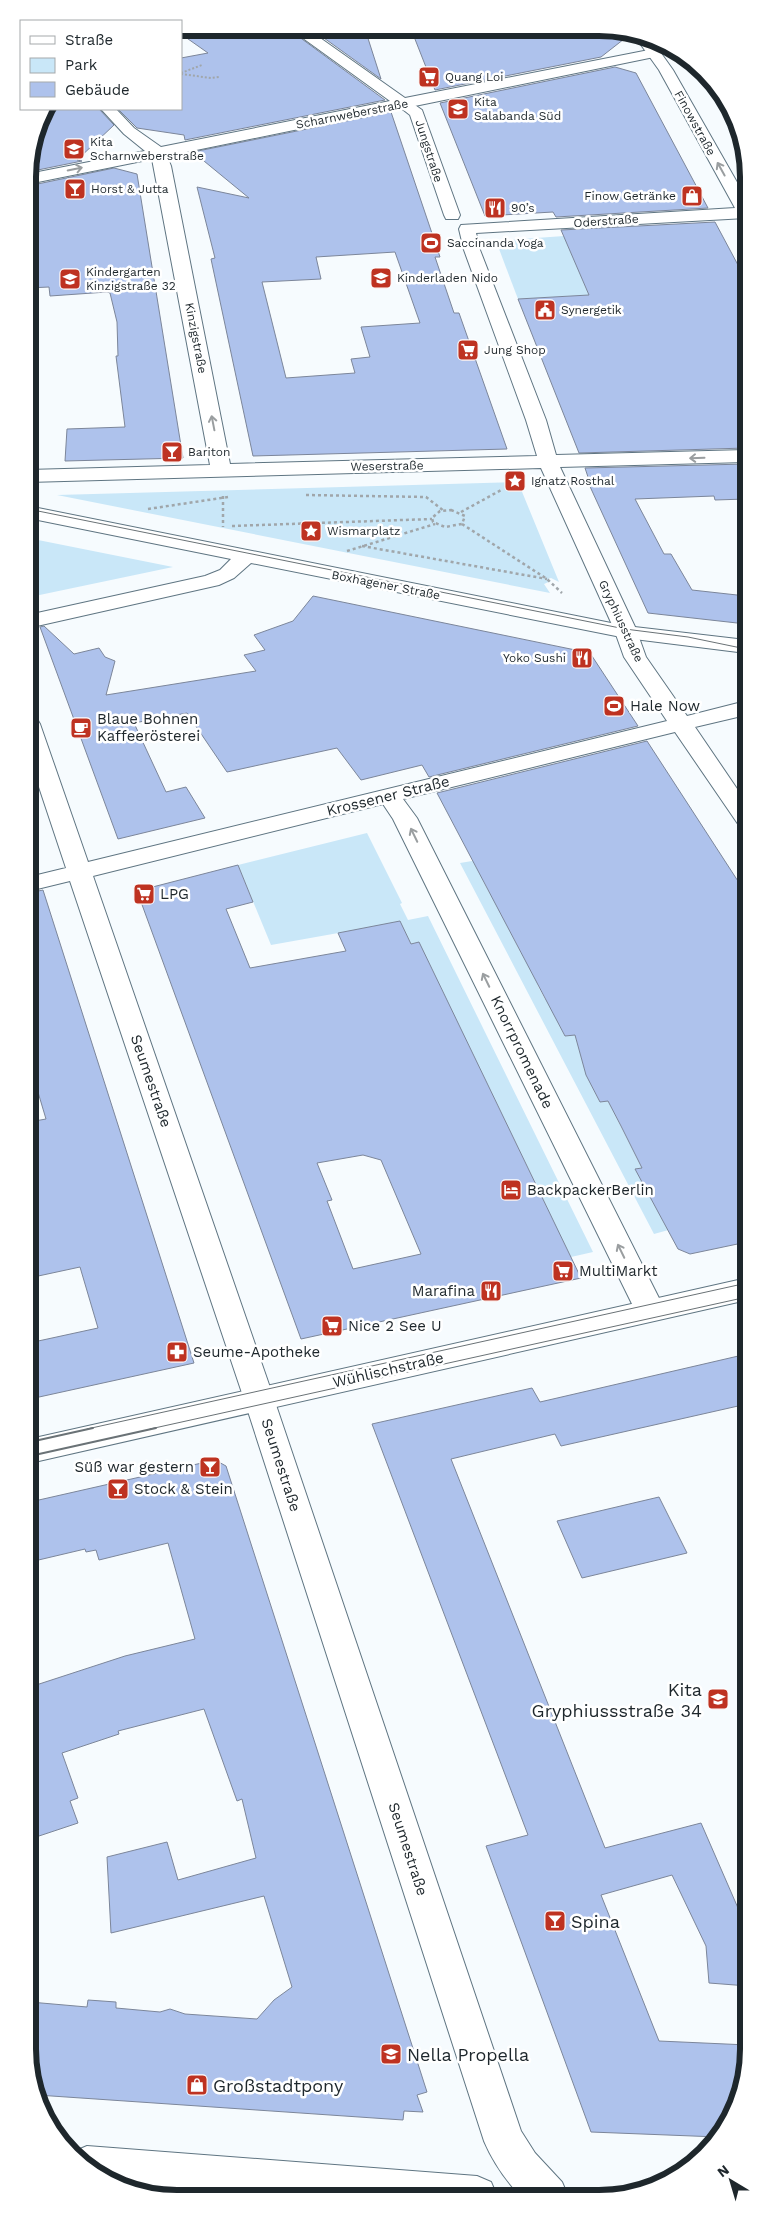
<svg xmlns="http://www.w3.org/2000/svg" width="776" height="2226" font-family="'Work Sans',sans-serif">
<rect width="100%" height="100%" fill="#f6fbfe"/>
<g fill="#c9e7f8">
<path d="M564,236L590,295L518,299L496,241Z"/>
<path d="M518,482L559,582L551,578L548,579L551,581L544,584L550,593L57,495Z"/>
<path d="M28,538L173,567L30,597Z"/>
<path d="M367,833L402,903L400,904L408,920L428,916L593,1252L571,1257L561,1237L553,1238L547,1207L419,943L411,944L400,922L271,945L238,865Z"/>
<path d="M478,860L483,881L490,894L496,893L508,928L521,953L529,952L538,986L545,999L562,996L558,1023L565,1036L575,1035L592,1087L600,1102L608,1101L642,1168L636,1169L672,1229L654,1234L460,863Z"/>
</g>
<g fill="#aec2ec" stroke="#7c869a" fill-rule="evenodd">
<path d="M181,28H287L385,100L185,140L184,135L137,128L118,109H181V58L208,53L181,34Z"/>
<path d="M310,28L365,29L381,79Z"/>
<path d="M411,29L628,30L633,32L601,57L435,90Z"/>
<path d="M615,67L636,73L708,208L556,217L553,212L485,216L440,103Z"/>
<path d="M44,109H99L114,125L77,160L82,161L28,172Z"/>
<path d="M391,112L440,257H435L454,313H459L507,449L253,456L211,259L215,258L197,187L249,198L193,152ZM395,252L420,323L361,327L370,357L351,359L355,373L286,378L262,282L321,279L316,257Z"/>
<path d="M114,168L137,174L183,458L65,461L67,429L125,427L116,356H118L117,322L110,293L107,292L50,296L49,287L28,288V186Z"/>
<path d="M715,222L746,280V448L579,453L518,299L589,295L561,230Z"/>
<path d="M746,464V499L715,500L714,496L635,499L664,554H671L692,590L746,596V624L648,613L587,480H589L585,468Z"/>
<path d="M313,596L590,653L638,726L429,777L422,765L361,780L337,748L227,772L187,713L134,723L166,792L186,787L205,818L118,839L40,627L44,626L74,654L99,648L105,657L115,661L106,695L256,671L244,655L265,650L254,635L293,621Z"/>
<path d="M647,741L747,895V1242L690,1254L678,1249L635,1169L642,1168L621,1126L608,1101L600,1102L586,1075L575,1035L565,1036L437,793Z"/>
<path d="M238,865L253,902L226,909L250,968L346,951L338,933L400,921L411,944L419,942L581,1278L301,1339L137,891ZM363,1155L381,1160L421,1254L353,1269L327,1201L332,1200L317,1163Z"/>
<path d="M43,890L194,1363L30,1399L29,1343L98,1328L80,1267L29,1278V1122L46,1119L29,1062V893Z"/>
<path d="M747,1354V1404L561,1446L555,1434L451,1459L605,1848L701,1823L748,1931V1986L709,1983L706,1946L672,1875L601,1895L659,2041L748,2045V2059L737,2106L718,2137L591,2132L486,1846L528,1835L372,1424L532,1388L540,1402Z"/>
<path d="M215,1460L226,1466L427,2092L417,2095L423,2112L404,2111L403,2120L37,2095L30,2078V2002L87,2007L88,2000L116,2002V2008L160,2012L170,2009L185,2014L257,2019L274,2000L292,1987L264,1896L111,1933L107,1857L167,1842L178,1880L256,1858L242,1799L237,1801L204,1709L118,1731L119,1734L62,1753L78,1798L70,1801L78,1823L30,1839V1687L125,1656L195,1639L168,1543L99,1560L96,1550L86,1552L85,1549L30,1562V1502Z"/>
<path d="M659,1497L687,1553L582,1578L557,1521Z"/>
</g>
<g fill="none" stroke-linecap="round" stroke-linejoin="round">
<g stroke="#5f7582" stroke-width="2">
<g id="pedestrian">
<path d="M654,49L661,53L659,56L405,108L400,106L397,103L400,100L405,98Z"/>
<path d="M87,2146L477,2176L491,2182L497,2196H214L128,2189L111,2183L72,2155L73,2152Z"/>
</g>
</g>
<g stroke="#5f7582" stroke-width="2">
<path id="minor" d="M289,28H306L422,110L460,215L458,219H446L444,215L410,115L401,108L167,156L171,166L230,464L537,456L526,420L464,250L459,229L461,225L735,208L659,70L634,35L635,33L651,39L673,70L746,198V218L476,233L480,250L546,420L556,455L746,450V462L560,467L636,629L646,657L687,716L746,701V715L695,727L746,802L747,826L738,824L675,732L403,799L417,818L665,1310L661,1318L650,1321L639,1318L635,1310L393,819L383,804L93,876L274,1399L521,2131L535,2153L562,2182L568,2196H520C505,2179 493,2162 484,2141L244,1399L70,881L29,891V877L66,868L29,757V717L37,719L40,724L88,862L667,721L624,657L614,629L541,468L28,482V470L210,465L152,159L28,184V174L145,151L124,134L101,109H116L134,128L161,147L390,101Z"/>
</g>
<g stroke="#5f7582" stroke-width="2">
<g id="tertiary">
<path d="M28,506L626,626L746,640V653L626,638L251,563L234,578L219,585L28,628V615L205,576L220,570L231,559L28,518Z"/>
<path d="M747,1278V1300L30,1463V1439Z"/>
</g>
</g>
<g stroke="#a0a6aa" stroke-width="2" stroke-dasharray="2 2" stroke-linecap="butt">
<path d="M181,73L202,65"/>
<path d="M181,74L211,78L219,77"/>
<path d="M41,118H43"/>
</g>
<g stroke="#a0a6aa" stroke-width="2.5" stroke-dasharray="3 3" stroke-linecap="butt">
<path d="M306,495L426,497L444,511"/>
<path d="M223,496V527"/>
<path d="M148,509L228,497"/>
<path d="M451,510L465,516L462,524L445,527L433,522L432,518L440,511Z"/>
<path d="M461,512L503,489"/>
<path d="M462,524L547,579L562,593"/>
<path d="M232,526L432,519"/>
<path d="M362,546L547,579"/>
<path d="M347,551L435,524"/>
</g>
<use href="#pedestrian" fill="#fff" fill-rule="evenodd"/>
<use href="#minor" fill="#fff" fill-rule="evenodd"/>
<use href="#tertiary" fill="#fff" fill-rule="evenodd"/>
<g stroke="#6a7276" stroke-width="1">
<path d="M28,509L625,629L688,637L746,649"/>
<path d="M87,1429L747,1283"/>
<path d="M150,1429L747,1297"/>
</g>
<g stroke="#6a7276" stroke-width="2">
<path d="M30,1442L93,1428"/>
<path d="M30,1456L156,1428"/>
</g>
</g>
<defs><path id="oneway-shaft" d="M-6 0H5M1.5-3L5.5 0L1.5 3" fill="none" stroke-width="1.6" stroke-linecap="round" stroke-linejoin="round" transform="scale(1.25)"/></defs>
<g stroke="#9a9ea0">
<use href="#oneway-shaft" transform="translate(75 169) rotate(-11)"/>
<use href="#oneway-shaft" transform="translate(721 169) rotate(-119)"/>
<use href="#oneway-shaft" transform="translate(213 423) rotate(-101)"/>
<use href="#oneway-shaft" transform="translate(697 458) rotate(178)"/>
<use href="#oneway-shaft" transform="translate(414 835) rotate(-116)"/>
<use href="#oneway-shaft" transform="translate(486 980) rotate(-116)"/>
<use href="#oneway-shaft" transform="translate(621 1251) rotate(-116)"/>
</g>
<defs>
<g id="supermarket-square" transform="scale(1.125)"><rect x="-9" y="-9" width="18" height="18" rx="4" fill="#be3221" stroke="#fff"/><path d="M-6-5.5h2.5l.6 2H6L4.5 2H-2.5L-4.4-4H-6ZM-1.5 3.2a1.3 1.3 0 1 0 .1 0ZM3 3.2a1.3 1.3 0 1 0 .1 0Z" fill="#fff"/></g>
<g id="school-square" transform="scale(1.125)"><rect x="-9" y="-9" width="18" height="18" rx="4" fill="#be3221" stroke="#fff"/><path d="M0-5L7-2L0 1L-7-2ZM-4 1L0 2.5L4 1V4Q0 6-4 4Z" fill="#fff"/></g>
<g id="bar-square" transform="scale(1.125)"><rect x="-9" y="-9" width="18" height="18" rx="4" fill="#be3221" stroke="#fff"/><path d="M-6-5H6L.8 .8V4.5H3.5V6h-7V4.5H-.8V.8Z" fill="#fff"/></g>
<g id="shop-square" transform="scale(1.125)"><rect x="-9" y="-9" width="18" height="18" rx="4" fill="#be3221" stroke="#fff"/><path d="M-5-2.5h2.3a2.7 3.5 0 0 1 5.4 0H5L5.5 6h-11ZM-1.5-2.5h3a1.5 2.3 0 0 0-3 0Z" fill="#fff"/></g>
<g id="restaurant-square" transform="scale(1.125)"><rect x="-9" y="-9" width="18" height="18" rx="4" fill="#be3221" stroke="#fff"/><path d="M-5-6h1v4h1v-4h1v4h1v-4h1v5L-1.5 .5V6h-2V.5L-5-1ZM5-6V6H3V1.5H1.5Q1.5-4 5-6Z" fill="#fff"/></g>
<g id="stadium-square" transform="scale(1.125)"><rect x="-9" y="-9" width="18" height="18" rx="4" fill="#be3221" stroke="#fff"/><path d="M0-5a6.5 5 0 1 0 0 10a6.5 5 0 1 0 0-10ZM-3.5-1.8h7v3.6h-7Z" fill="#fff"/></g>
<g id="civic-square" transform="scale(1.125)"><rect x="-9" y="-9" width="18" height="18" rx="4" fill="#be3221" stroke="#fff"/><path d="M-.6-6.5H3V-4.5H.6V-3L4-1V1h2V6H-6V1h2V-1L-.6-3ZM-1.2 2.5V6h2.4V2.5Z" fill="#fff"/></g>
<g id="sight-square" transform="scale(1.125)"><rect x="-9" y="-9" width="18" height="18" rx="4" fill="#be3221" stroke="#fff"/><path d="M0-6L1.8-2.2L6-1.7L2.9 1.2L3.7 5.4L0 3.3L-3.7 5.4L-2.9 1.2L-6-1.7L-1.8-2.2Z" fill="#fff"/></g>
<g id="cafe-square" transform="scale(1.125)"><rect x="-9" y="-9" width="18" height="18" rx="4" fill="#be3221" stroke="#fff"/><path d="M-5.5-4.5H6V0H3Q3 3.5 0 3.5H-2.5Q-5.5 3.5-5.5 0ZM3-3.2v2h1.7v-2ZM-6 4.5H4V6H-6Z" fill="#fff"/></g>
<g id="hotel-square" transform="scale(1.125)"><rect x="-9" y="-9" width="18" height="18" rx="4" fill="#be3221" stroke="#fff"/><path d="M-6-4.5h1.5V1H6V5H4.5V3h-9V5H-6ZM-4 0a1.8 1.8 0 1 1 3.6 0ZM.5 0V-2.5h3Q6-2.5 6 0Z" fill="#fff"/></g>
<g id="pharmacy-square" transform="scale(1.125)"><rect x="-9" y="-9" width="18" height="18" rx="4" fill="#be3221" stroke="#fff"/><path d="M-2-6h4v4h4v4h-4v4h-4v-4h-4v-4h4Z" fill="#fff"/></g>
</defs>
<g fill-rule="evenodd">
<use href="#supermarket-square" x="429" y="77"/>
<use href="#school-square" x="458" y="109"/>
<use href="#school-square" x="74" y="149"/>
<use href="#bar-square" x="75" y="189"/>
<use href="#shop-square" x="692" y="196"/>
<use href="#restaurant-square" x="495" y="208"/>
<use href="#stadium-square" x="431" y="243"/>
<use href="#school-square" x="381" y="278"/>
<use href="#school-square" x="70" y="279"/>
<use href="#civic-square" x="545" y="310"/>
<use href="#supermarket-square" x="468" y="350"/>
<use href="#bar-square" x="172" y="452"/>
<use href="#sight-square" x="515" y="481"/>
<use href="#sight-square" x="311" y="531"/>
<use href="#restaurant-square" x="582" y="658"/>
<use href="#stadium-square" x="614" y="706"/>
<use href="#cafe-square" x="81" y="728"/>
<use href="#supermarket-square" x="144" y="894"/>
<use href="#hotel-square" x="511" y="1190"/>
<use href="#supermarket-square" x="563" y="1271"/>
<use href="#restaurant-square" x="491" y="1291"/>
<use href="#supermarket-square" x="332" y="1326"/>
<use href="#pharmacy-square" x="177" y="1352"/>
<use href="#bar-square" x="210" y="1467"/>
<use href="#bar-square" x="118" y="1489"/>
<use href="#school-square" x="718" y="1699"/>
<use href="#bar-square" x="555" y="1921"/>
<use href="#school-square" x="391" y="2054"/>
<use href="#shop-square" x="197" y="2085"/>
</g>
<g text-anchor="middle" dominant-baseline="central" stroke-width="5" stroke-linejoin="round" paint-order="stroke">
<g font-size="12" fill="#1e272c" stroke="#fff" text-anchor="start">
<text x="445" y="77">Quang Loi</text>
<text x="474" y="102">Kita<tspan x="474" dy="14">Salabanda Süd</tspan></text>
<text x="90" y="142">Kita<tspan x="90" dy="14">Scharnweberstraße</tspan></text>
<text x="91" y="189">Horst &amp; Jutta</text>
<text x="676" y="196" text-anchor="end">Finow Getränke</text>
<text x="511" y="208">90’s</text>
<text x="447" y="243">Saccinanda Yoga</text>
<text x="86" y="272">Kindergarten<tspan x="86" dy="14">Kinzigstraße 32</tspan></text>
<text x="397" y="278">Kinderladen Nido</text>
<text x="561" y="310">Synergetik</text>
<text x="484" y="350">Jung Shop</text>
<text x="188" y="452">Bariton</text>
<text x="531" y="481">Ignatz Rosthal</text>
<text x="327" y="531">Wismarplatz</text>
<text x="566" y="658" text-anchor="end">Yoko Sushi</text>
</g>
<g font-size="12" fill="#1e272c" stroke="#fff">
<text transform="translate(352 114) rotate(-11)">Scharnweberstraße</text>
<text transform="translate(695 123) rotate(61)">Finowstraße</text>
<text transform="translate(429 151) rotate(72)">Jungstraße</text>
<text transform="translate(606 221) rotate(-4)">Oderstraße</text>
<text transform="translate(196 338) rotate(79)">Kinzigstraße</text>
<text transform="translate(387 466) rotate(-1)">Weserstraße</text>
<text transform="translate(386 585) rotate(11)">Boxhagener Straße</text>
<text transform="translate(621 621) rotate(65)">Gryphiusstraße</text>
</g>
<g font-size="15" fill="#1e272c" stroke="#fff" text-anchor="start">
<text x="630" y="706">Hale Now</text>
<text x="97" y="719">Blaue Bohnen<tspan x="97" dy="17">Kaffeerösterei</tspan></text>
<text x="160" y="894">LPG</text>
<text x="527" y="1190">BackpackerBerlin</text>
<text x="579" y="1271">MultiMarkt</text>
<text x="475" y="1291" text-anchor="end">Marafina</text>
<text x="348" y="1326">Nice 2 See U</text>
<text x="193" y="1352">Seume-Apotheke</text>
<text x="194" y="1467" text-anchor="end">Süß war gestern</text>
<text x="134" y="1489">Stock &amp; Stein</text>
</g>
<g font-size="15" fill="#1e272c" stroke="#fff">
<text transform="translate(388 796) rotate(-14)">Krossener Straße</text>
<text transform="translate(522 1052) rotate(64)">Knorrpromenade</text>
<text transform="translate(151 1081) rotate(71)">Seumestraße</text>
<text transform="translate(388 1370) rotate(-13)">Wühlischstraße</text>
<text transform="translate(281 1465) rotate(72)">Seumestraße</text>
<text transform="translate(408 1849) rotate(72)">Seumestraße</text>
</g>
<g font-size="18" fill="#1e272c" stroke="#fff" text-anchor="start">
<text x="702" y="1689" text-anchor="end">Kita<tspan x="702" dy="21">Gryphiussstraße 34</tspan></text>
<text x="571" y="1921">Spina</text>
<text x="407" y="2054">Nella Propella</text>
<text x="213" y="2085">Großstadtpony</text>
</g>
</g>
<path d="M0 0H776V2226H0ZM177 36H599A141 141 0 0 1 740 177V2049A141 141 0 0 1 599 2190H177A141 141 0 0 1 36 2049V177A141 141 0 0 1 177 36Z" fill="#fff" fill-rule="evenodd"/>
<path fill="none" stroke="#1e272c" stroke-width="6" d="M177 36H599A141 141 0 0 1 740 177V2049A141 141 0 0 1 599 2190H177A141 141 0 0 1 36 2049V177A141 141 0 0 1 177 36Z"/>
<rect x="20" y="20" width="162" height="90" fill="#ffffff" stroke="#a5a9ab"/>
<rect x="30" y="36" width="25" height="8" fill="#ffffff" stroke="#a5a9ab"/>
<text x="65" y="45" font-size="15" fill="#1e272c">Straße</text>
<rect x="30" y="58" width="25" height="15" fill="#c9e7f8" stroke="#a5a9ab"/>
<text x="65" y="70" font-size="15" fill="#1e272c">Park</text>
<rect x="30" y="82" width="25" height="15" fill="#aec2ec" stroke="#a5a9ab"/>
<text x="65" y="95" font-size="15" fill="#1e272c">Gebäude</text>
<g transform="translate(731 2181) rotate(322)" stroke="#ffffff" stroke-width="4" paint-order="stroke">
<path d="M0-4L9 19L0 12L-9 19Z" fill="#1e272c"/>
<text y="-8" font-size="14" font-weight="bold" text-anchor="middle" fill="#1e272c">N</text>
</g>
</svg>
